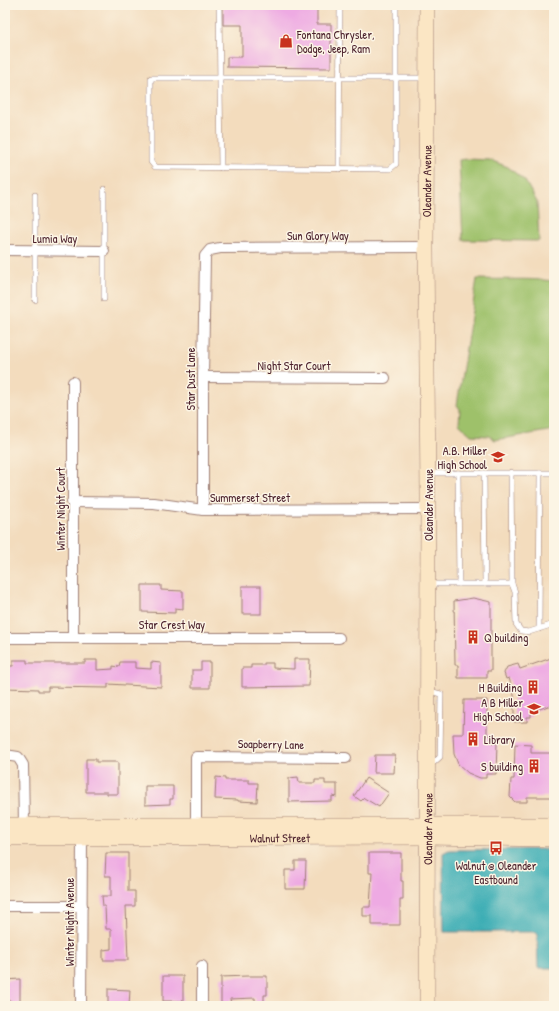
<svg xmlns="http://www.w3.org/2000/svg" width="559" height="1011" font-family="'Patrick Hand',sans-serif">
<rect width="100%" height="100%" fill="#fcf5e5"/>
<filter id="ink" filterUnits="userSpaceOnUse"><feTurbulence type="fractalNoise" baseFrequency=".025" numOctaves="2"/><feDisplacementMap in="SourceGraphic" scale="8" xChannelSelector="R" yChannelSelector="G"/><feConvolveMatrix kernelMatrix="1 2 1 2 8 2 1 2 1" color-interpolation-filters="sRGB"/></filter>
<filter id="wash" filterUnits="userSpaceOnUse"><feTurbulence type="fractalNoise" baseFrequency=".012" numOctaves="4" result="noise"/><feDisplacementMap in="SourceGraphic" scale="16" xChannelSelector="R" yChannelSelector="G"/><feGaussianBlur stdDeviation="0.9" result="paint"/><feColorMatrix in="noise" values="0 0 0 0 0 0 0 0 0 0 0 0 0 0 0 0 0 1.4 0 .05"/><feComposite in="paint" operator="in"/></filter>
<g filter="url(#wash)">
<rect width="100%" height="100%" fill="#f3dcbd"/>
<g fill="#9ec16b" stroke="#74704b">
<path d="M467,159L490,160L508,167L525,181L537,202L539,241L463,240L459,160Z"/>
<path d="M477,279C503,280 529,278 554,281V430L495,440L489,436L471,435L459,424L460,409L457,405Z"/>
</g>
<path fill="#3daeb5" stroke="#446670" d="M554,849V968H538L537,932H444L443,853L449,850Z"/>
<g id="blocks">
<g fill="#eeaae3">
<path d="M223,5H317V24H331V68L227,67V57H242V25H223Z"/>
<path d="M142,585H161V590L183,591V609L175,608V613L142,612Z"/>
<rect x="242" y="586" width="19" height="28"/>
<path d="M473,598L491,602V671H487V678H458V665H455L454,601Z"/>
<path d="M554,657V704L531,712V717H527V722H514V695L509,678L506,679L504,673L507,667L518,664L520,669Z"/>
<path d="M294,659H310L309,686L242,687V668H251V665H264V663H273V668L294,669Z"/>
<path d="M13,660H27V663H85V660H97V670L113,669V666L119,667L120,662H135V668L151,669V662L161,663V687L108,684V688L48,687V691H38V689L5,688V666H13Z"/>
<path d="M201,662H210V688H192V670H201Z"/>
<path d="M464,700H487V735H492V743H497L496,774H486V778H480L468,773L458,764L454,754L453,734H463Z"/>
<path d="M515,744L531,745V753H554V797H527V802H515L510,797L511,779H514Z"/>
<path d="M375,755H395L394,773H374Z"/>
<path d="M86,759H96V762H118V794H107V792H86Z"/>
<path d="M216,777L225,778V780H249V783H258L257,802L238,801V800L215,799Z"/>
<path d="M298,777L299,783H315V780H325V784H337V797L332,796V801L289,802V778Z"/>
<path d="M366,778L389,793L379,807L364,798L361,801L354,796Z"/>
<path d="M145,786H173V799H170V804L145,805Z"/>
<path d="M106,853H128V891H135V906H126L128,960H103V950L111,949V929H106L105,906H103L102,896H111V876H105Z"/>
<path d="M369,853H401V881H403V900H400V925H372V916H363V907H370L372,873H369Z"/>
<path d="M295,861H306L305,889H285V870H295Z"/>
<rect x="163" y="976" width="20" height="25"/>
<path d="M247,976H267V995H264V1003H255V998L230,999L231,1004H221V977Z"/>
<path d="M20,979V1006H10V1000H5V980Z"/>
<path d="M108,989L130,990L129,1006H108Z"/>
</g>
</g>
</g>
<g filter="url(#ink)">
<use href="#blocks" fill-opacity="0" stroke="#9e7e74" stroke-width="1"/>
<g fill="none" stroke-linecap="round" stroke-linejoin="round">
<g stroke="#9e7e74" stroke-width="6">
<g id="lane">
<path d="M219,5L221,168"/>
<path d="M396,5V164L390,169L155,167L151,162V78C242,78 334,78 426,78"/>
<path d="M339,169L340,5"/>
<path d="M35,195V300"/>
<path d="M104,299V189"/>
<path d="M511,472L512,584"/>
<path d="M429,473H554"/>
<path d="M458,473L459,584"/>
<path d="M484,473L485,584"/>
<path d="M429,584H512L515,592L516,624L521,631L529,632L554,624"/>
<path d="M539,629L540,473"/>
<path d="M429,691L441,694L440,757L431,765"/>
</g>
</g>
<g stroke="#9e7e74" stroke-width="12">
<g id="street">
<path d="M5,250L104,251"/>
<path d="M203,377L385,378"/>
<path d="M72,502L154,503L203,510L428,509"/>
<path d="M203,510V377L205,256L210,250L220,248L426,247"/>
<path d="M73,637V382"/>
<path d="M5,638H339"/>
<path d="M5,755L18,757L23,765L24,825"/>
<path d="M196,825V757L346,758"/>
<path d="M5,906H82"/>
<path d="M202,966V1006"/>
<path d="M81,1006L82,838"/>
</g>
</g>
<g stroke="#9e7e74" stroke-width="16">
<g id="secondary">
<path d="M5,825H554"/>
<path id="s1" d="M5,838L427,837L554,839"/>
<path id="s2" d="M427,1006L428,496L426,247L427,5"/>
</g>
</g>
<use href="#lane" stroke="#fff" stroke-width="5"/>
<use href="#street" stroke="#fff" stroke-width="10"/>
<use href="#secondary" stroke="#fbe6c4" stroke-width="15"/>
</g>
</g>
<defs>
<g id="shop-bare" transform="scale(1.08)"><path d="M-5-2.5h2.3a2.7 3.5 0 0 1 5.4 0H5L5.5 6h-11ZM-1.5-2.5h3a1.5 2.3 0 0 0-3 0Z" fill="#c8321e" stroke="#fcf5e5" stroke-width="2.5" paint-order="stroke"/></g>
<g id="school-bare" transform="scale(1.08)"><path d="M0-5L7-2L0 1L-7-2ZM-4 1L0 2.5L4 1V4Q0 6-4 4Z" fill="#c8321e" stroke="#fcf5e5" stroke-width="2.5" paint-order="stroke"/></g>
<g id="building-bare" transform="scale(1.08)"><path d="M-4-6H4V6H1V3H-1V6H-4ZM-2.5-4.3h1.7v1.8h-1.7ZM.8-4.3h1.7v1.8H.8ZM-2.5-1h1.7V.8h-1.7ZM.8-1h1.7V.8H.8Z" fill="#c8321e" stroke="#fcf5e5" stroke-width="2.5" paint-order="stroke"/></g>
<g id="bus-bare" transform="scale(1.08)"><path d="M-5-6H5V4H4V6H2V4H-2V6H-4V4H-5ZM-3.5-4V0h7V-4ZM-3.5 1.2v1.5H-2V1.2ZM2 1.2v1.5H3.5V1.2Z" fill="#c8321e" stroke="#fcf5e5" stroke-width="2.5" paint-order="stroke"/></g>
</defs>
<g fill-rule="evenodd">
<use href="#shop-bare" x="286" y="41"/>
<use href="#school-bare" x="498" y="457"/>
<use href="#building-bare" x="473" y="637"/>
<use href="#building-bare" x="533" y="687"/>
<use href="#school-bare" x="534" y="709"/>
<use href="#building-bare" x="473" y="739"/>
<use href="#building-bare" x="534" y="766"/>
<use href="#bus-bare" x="496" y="848"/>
</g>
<g text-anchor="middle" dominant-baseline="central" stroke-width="3" stroke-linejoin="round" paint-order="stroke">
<g font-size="12" fill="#4a1f2b" stroke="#fcf5e5" text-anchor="end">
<text x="297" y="34" text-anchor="start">Fontana Chrysler,<tspan x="297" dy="14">Dodge, Jeep, Ram</tspan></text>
<text x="487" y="450">A.B. Miller<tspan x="487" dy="14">High School</tspan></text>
<text x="484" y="637" text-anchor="start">Q building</text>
<text x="522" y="687">H Building</text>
<text x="523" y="702">A B Miller<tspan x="523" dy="14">High School</tspan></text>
<text x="484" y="739" text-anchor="start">Library</text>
<text x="523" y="766">S building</text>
<text x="496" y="865" text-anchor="middle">Walnut @ Oleander<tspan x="496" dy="14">Eastbound</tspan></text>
</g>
<g font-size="12" fill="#4a1f2b" stroke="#fcf5e5">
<text stroke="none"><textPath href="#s2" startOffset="825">Oleander Avenue</textPath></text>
<text x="318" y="235">Sun Glory Way</text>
<text x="55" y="238">Lumia Way</text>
<text x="294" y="365">Night Star Court</text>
<text transform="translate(190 379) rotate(-90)">Star Dust Lane</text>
<text x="250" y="497">Summerset Street</text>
<text transform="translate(428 505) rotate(-90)">Oleander Avenue</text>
<text transform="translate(60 509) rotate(-90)">Winter Night Court</text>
<text x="172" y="624">Star Crest Way</text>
<text transform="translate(271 744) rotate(1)">Soapberry Lane</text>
<text stroke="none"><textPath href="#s2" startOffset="177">Oleander Avenue</textPath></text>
<text stroke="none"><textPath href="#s1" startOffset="275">Walnut Street</textPath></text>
<text transform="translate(69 922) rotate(-90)">Winter Night Avenue</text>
</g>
</g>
<rect width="559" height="1011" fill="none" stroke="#fcf5e5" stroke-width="20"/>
</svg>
